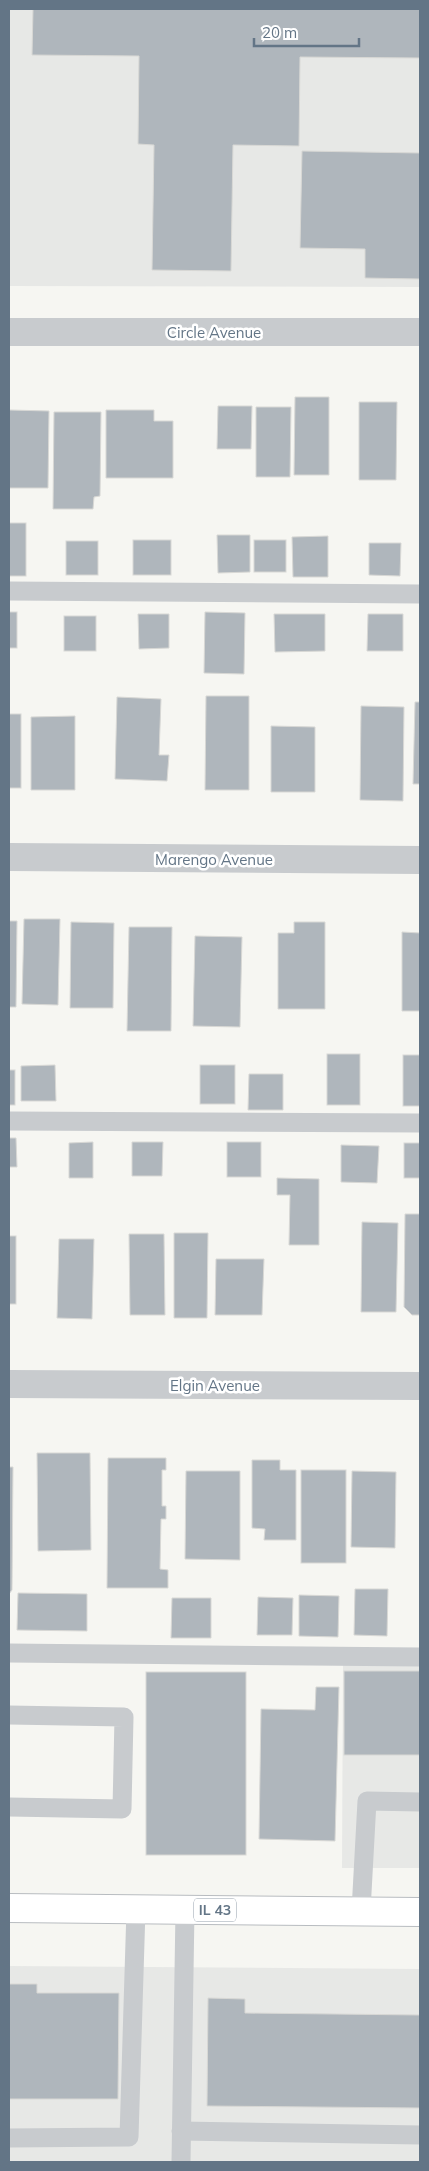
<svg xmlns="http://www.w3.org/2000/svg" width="429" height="2171" font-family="Mulish,sans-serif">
<rect width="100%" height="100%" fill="#f6f6f2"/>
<g fill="#e7e8e6">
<path d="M9,9H420V287L9,286Z"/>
<path d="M343,1664L420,1665V1868H342Z"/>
<path d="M9,1966L420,1969V2162H9Z"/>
</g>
<g fill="#afb6bc" stroke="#d8d8d5">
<path d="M33,9H420V58L300,57L299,146L233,145L231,271L152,270L154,145L138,144L139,56L32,55Z"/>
<path d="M302,151L420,153V279L365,278V249L300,248Z"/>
<path d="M295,397H329V475H294Z"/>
<path d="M359,402H397L396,480H359Z"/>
<path d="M218,406H252L251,449H217Z"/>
<path d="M256,407H291L290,477H256Z"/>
<path d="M9,410L49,411L48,488H9Z"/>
<path d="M106,410H154V421H173V478H106Z"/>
<path d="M54,412H101L100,496L94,497L93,509H53Z"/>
<rect x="9" y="523" width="17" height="53"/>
<path d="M217,535H250V572L218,573Z"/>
<path d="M328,536V577H293L292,537Z"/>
<rect x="133" y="540" width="38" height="35"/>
<rect x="254" y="540" width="32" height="32"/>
<rect x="66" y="541" width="32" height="34"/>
<path d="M369,543H401L400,576L369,575Z"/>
<rect x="9" y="612" width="8" height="36"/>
<path d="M205,612L245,613L244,674L204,673Z"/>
<path d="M138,614H169V648L139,649Z"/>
<path d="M274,614H325V651L275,652Z"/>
<path d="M368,614H403V651H367Z"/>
<rect x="64" y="616" width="32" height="35"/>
<path d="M206,696H249V790H205Z"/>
<path d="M117,697L161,699L159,755H169L167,781L115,779Z"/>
<path d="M415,702H420V784H413Z"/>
<path d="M361,706L404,707L403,801L360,800Z"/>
<rect x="9" y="714" width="12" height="74"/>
<path d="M75,716V790H31V717Z"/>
<path d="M271,726L315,727V792H271Z"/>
<path d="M24,919H60L58,1005L22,1004Z"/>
<path d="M9,921H17L16,1007H9Z"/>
<path d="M71,922L114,923L113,1008H70Z"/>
<path d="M294,922H325V1009H278V933H294Z"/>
<path d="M129,927H172L171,1031H127Z"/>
<path d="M402,932L420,933V1011H402Z"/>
<path d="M195,936L242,937L240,1027L193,1026Z"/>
<rect x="327" y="1054" width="33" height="51"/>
<rect x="403" y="1055" width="17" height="51"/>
<path d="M55,1065L56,1101H21V1066Z"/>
<rect x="200" y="1065" width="35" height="39"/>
<rect x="9" y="1070" width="6" height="35"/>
<path d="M249,1074H283V1110H248Z"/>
<path d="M9,1138H16L17,1167H9Z"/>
<path d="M93,1142V1178H69V1143Z"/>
<path d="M132,1142H163L162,1176H132Z"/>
<rect x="227" y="1142" width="34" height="35"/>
<rect x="404" y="1143" width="16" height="35"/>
<path d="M341,1145L379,1146L377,1183L341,1182Z"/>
<path d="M277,1178L319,1179V1245H289L290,1195H277Z"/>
<path d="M405,1214H420V1315H412L404,1307Z"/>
<path d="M362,1222L398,1223L396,1312H361Z"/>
<path d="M174,1233H208L207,1318H174Z"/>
<path d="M129,1234H164L165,1315H130Z"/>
<rect x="9" y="1236" width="7" height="68"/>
<path d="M59,1239H94L92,1319L57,1318Z"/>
<path d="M216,1259H264L262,1315H215Z"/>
<path d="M37,1453H90L91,1550L38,1551Z"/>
<path d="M108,1458H166V1470H162V1506H166V1519H161L160,1569L168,1570V1588H107Z"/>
<path d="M252,1460H280V1470H296V1540H264L265,1529L252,1528Z"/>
<path d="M9,1467H13L12,1590L9,1594Z"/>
<rect x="301" y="1470" width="45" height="93"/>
<path d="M186,1471H240V1560L185,1559Z"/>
<path d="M352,1471L396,1472L395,1548L351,1547Z"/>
<path d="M355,1589H388L387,1636L354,1635Z"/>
<path d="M18,1593L87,1594V1631L17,1630Z"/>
<path d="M299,1595L339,1596L338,1637L299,1636Z"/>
<path d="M258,1597L293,1598L292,1635H257Z"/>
<path d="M172,1598H211V1638H171Z"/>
<rect x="344" y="1671" width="76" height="84"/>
<rect x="146" y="1672" width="100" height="183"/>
<path d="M316,1687H339L335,1841L259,1839L261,1709L315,1710Z"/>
<path d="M9,1984H37V1993H119L118,2099H9Z"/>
<path d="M208,1998L245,1999V2013L420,2015V2108L207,2106Z"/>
</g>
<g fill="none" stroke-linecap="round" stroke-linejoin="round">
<g stroke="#b8bcc0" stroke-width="30">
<path id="primary" d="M9,1908L420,1912"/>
</g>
<g stroke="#c8cbce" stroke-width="19">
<path d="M9,591L420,594"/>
<path d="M9,1121L420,1123"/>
<path d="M9,1653L420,1657"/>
<path d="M9,1715L124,1717L122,1809L9,1807"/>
<path d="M361,1911L367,1801L420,1802"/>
<path d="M181,2131L420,2135"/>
<path d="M9,2138L129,2137L136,1909"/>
<path d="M181,2162L185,1910"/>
</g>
<g stroke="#c8cbce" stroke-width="28">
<path d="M9,332H420"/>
<path d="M9,857L420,860"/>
<path d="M9,1384L420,1386"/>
</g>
<use href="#primary" stroke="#fff" stroke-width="28"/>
</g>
<g text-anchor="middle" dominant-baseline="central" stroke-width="5" stroke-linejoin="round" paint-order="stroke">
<rect fill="#fff" stroke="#929eaa" stroke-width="1" x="194" y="1898.5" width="42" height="23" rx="4"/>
<g font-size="14" font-weight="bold" fill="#637586">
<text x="215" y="1910">IL 43</text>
</g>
<g font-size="15" fill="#637586" stroke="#fff">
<text x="214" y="332">Circle Avenue</text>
<text x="214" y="859">Marengo Avenue</text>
<text x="215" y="1385">Elgin Avenue</text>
</g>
</g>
<rect width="429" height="2171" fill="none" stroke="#637586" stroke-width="20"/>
<path d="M254 38v8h105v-8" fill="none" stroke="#637586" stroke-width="2.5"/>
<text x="262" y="38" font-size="15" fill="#637586" stroke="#ffffff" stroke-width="4" paint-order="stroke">20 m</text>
</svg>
